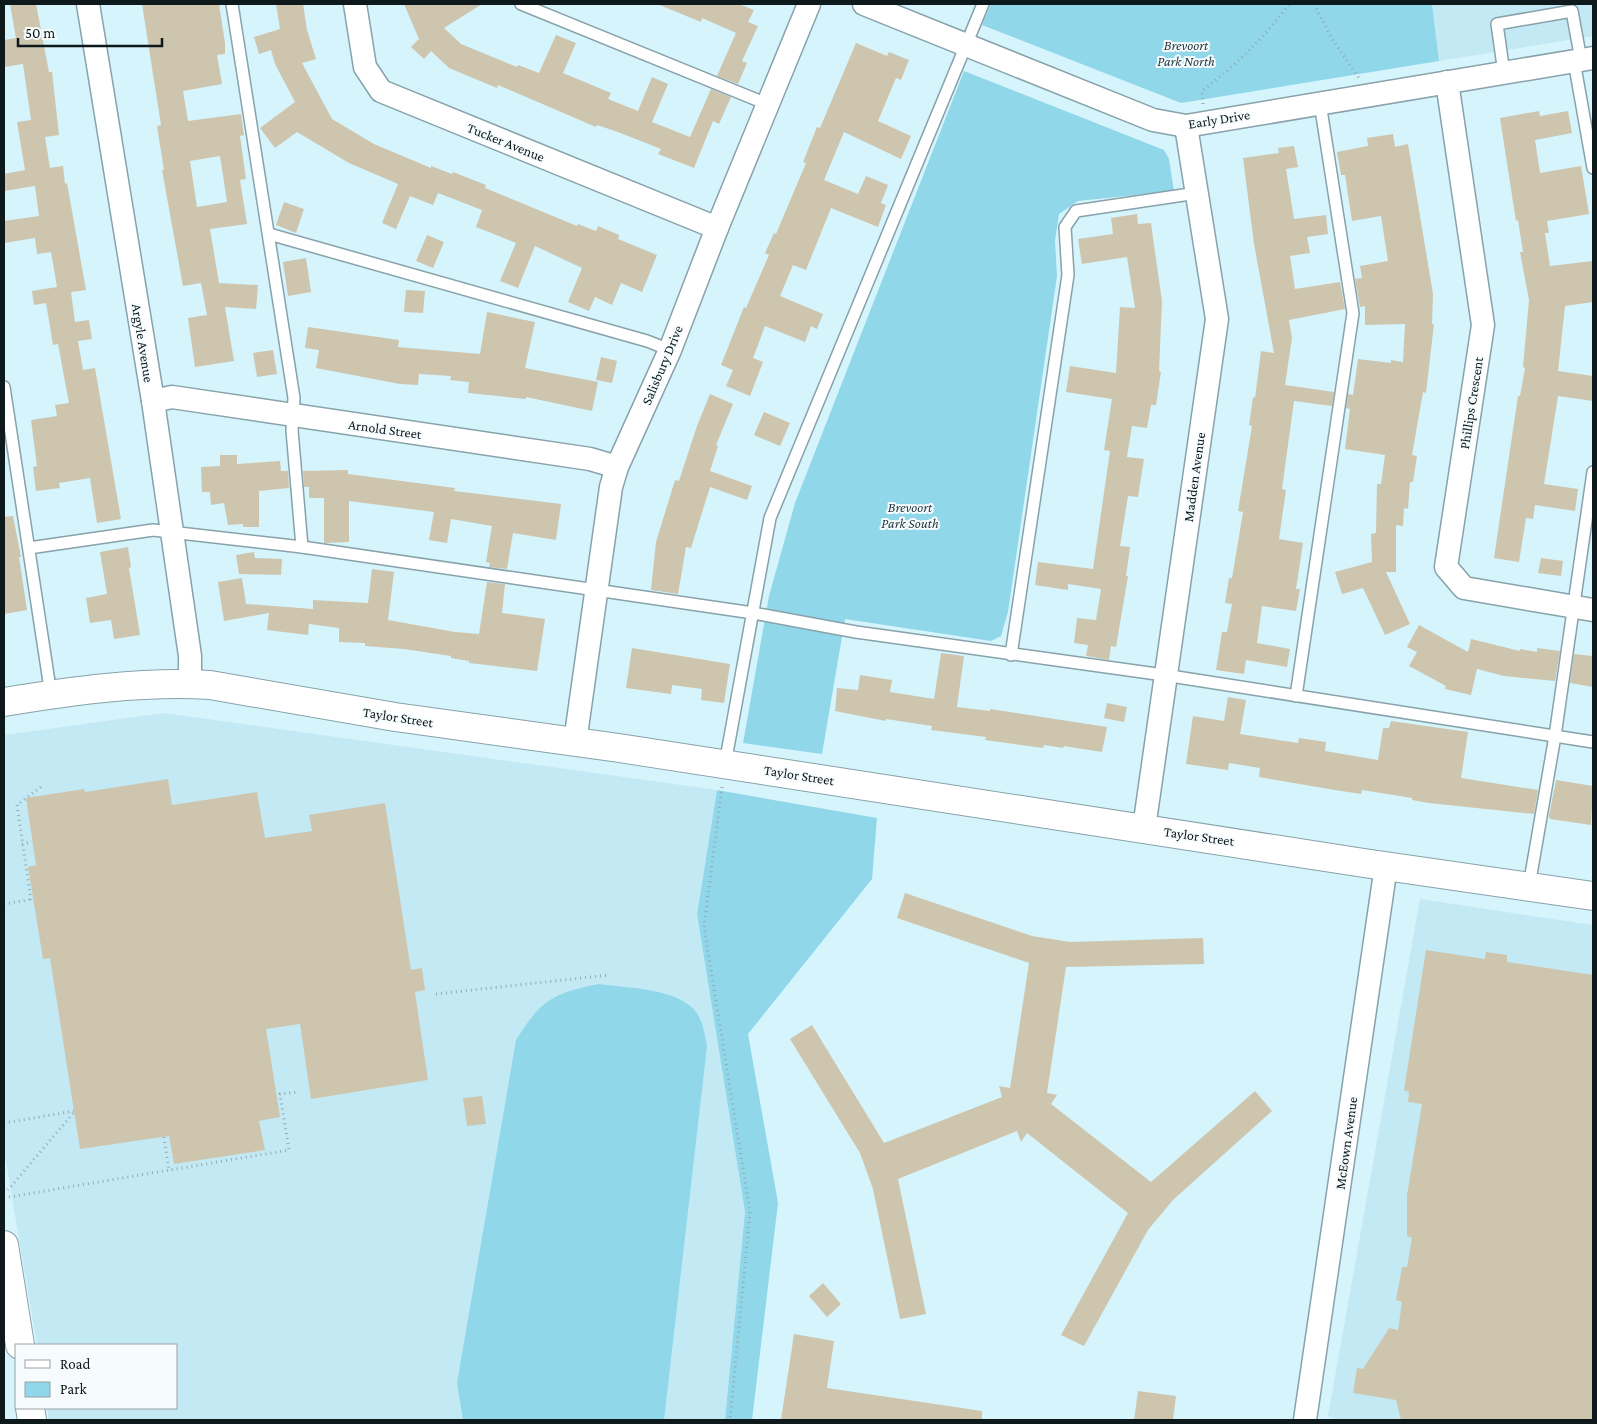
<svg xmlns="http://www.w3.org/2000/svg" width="1597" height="1424" font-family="'Crimson Pro',serif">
<rect width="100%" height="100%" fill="#d6f4fc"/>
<g fill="#c3eaf4">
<path d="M1432,4H1593V36L1439,61Z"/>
<path d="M164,713L717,790L697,914L745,1212L725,1420H49L47,1408H176V1345H37L4,1150V735Z"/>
<path d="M1420,899L1593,925V1420H1337L1328,1416Z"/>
</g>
<g fill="#90d7ea">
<path d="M991,4H1432L1439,61L1181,103L982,25Z"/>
<path d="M964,71L1164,150L1169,159L1174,191L1078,201L1059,214L1055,241L1057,276L1008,612L1001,636L991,641L845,619L822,754L743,743L769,596L795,503Z"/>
<path d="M717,790L877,818L872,879L748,1034L778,1203L752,1420H725L745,1212L697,914Z"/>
<path d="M599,984C627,988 679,988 697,1013C703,1023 705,1035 707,1046L664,1420H463L457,1383L516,1040C541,1000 553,993 599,984Z"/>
</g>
<g fill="#cec5ae" fill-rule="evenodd">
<path d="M10,4H36L49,72H52L59,135L45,137L50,168L63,166L65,184L67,183L86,290L71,292L75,322L89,320L92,339L78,341L83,370L95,368L121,519L97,523L90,478L59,483L60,488L36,491L33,467L37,466L31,420L57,416L55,405L69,403L58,344L53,345L46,303L34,305L32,291L57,287L51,252L37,254L35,238L4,243V221L39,216L35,186L4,191V174L25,170L17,122L31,120L23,64L4,67V40L16,38Z"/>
<path d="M142,4H219L225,43V54L217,55L222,84L183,91L188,121L241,114L244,135L240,136L246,179L240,180L247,224L210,229L219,283L258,285L256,309L225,307L234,361L195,367L188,318L207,315L201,283L183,286L162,170H164L157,126L161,125ZM220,156L227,202L197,207L190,161Z"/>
<path d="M276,4H303L307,30L316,59L302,63L332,119L374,144L431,168V166L452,174L453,172L486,185L485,188L577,226L578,224L596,231L598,226L619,235L618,239L657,255L642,292L621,283L612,305L595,297L589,311L568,302L582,268L535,246L518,288L500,281L516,243L476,227L482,210L438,193L433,205L410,196L396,229L382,223L398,184L349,163L297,132L275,148L260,128L295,102L275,64L271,50L259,54L254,37L280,29Z"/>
<path d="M404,4H482L444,28L461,44L517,67L518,65L539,73L556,35L576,43L563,73L611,93L608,99L638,111L652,77L668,84L652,122L690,137L711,89L731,97L719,124L713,121L694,168L658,154L661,149L618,132L597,125L596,127L498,85L497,88L449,68L431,51L424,59L411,47L419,39Z"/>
<path d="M657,4H739L754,10L748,22L758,26L742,61L747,63L738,84L717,76L736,33L702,18L701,22Z"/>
<path d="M856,43L887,56L889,52L909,60L901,80L896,78L878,121L911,136L901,159L844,132L824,180L858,194L866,176L888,185L881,203L886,205L878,227L831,208L806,270L793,265L780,296L823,314L817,329L811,326L805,342L765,326L753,358L763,362L750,396L726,386L733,370L721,365L744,307L746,308L769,255L765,253L774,233L776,234L806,163L803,162L817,127L820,128Z"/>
<path d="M1539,111L1540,116L1568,111L1572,133L1535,140L1540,173L1581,166L1589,214L1547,221L1549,233H1545L1550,266L1593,261V302L1565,306L1558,371L1593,376V401L1558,396L1544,484L1578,489L1575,511L1535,505L1533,519L1526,518L1519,562L1494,558L1518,396H1520L1525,368L1523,367L1529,300L1520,252H1523L1518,220L1516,221L1500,118Z"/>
<path d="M1393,134L1395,147L1408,144L1433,294L1432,324H1434L1426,393L1423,392L1412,455L1417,456L1413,482H1410L1408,509L1404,508L1403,526L1396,525V572H1386L1410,624L1385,635L1363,588L1342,594L1335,572L1372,562L1371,534L1376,533L1377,484H1381L1385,455L1345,449L1350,409L1346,408L1348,394L1353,395L1358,359L1391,363V360L1403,362L1405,324L1365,325V306L1360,307L1355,279L1362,278L1360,266L1388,261L1381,216L1352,221L1345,175H1341L1337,152L1368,146L1367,138Z"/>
<path d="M1294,146L1298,167L1286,169L1294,219L1326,215L1328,234L1307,237L1310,253L1290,256L1295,289L1340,282L1345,309L1289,320L1292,338L1285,385L1334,392L1332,406L1294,401L1282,489L1286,490L1279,539L1303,543L1296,589H1300L1296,611L1262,606L1257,643L1290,649L1287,667L1246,660L1244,674L1216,670L1222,632H1227L1232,604L1225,603L1229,578H1232L1243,512L1238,511L1252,426L1249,425L1253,397L1255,398L1261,351L1274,353L1254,244L1243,158L1279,153L1278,148Z"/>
<path d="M284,202L304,209L296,233L276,225Z"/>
<path d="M1137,214L1138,224L1151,223L1153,238L1162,301L1159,371L1161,372L1156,405H1151L1147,428L1132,426L1127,457L1144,459L1138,497L1128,496L1120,546L1130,547L1126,576H1128L1116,647L1111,646L1109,660L1086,656L1088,645L1074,643L1077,618L1096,620L1101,589L1068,584V590L1035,585L1038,562L1093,569L1110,451L1104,450L1112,399L1066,392L1070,366L1116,373L1120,307L1135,308L1127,257L1082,264L1078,239L1113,234L1111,218Z"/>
<path d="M427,235L444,242L433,268L416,261Z"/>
<path d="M306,258L311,292L288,296L283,262Z"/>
<path d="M406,290L425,291L423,313L404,312Z"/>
<path d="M487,312L535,322L525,368L598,382L592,411L526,397V399L468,393L469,382L450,380L451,376L419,374L418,385L400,384L316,368L319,350L305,348L308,327L399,340L398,347L480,354Z"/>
<path d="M273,350L277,374L257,377L253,353Z"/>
<path d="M601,357L617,361L612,383L596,380Z"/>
<path d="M710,394L733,404L716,445L718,446L710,471L752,486L747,500L710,487L691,548L686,547L678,594L651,590L656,542L675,480L679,481L697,426Z"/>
<path d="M764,412L790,423L780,446L754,435Z"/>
<path d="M220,455H237V464L280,461L281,471H288L289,488L259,491V527H243V524L228,525L224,503L211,505L210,492H202L201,467L220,466Z"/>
<path d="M348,470V474L455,488L454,491L561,504L556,540L513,533L507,569L489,567L490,563L486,562L492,526L451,519L447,543L429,540L434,512L349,501V542L324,543V498H309V487H304L303,471Z"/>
<path d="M13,516L21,557H19L27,610L4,614V517Z"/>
<path d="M128,547L131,567L129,568L140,635L114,639L111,620L90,623L86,598L107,594L100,552Z"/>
<path d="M254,552L255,558L282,559L281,575L239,574L236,555Z"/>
<path d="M1541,558L1563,561L1561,576L1538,573Z"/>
<path d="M372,569L394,572L388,620L455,632L479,634L487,582L505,584L502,613L545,619L537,671L469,663V661L451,658V656L404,649L365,646V643L339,642V628L309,624L308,635L267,630L269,613L224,621L218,582L242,578L246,604L313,609V600L368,603Z"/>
<path d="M1419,625L1468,652L1471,639L1520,651V649L1537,652V648L1560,651L1555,681L1504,676L1477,669L1471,695L1445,689L1446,686L1409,666L1417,652L1407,647Z"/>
<path d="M632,648L730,664L724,703L701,700L702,689L672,685L671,694L626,688Z"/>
<path d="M941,653L964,656L957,707L990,711V709L1107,727L1102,752L1064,746L1063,748L1044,745L1043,748L985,740L986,737L931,730L932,726L886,719V721L835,711L837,688L858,690L860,675L892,680L890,692L934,699Z"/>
<path d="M1574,654L1593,656V687L1570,683Z"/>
<path d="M1228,697L1246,700L1240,734L1298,743L1299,738L1326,742L1325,751L1378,760L1383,728H1389L1391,721L1468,732L1461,778L1538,790L1534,814L1429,803L1412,800V798L1362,790L1361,794L1335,790L1259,777L1260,768L1229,763L1228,770L1186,764L1193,716L1224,721Z"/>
<path d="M1107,703L1127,707L1124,722L1104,718Z"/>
<path d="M168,779L172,805L257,792L265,838L312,831L309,815L385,803L411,970L422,968L425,990L415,992L428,1080L311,1099L300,1024L266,1029L280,1117L259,1121L265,1150L174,1164L169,1136L80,1149L50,958L43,959L28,867L36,865L26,798L84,789L85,792Z"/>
<path d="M1556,780L1593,786L1591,825L1550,819L1549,816Z"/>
<path d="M905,893L1032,936L1070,942L1203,938L1204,964L1066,967L1047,1093L1057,1095L1051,1104L1151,1182L1255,1091L1272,1111L1173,1200L1148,1230L1084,1346L1061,1335L1128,1213L1027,1133L1021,1142L1017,1131L898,1179L926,1314L900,1319L873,1189L860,1153L790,1039L812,1025L884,1143L1002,1097L999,1086L1010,1088L1029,963L897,918Z"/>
<path d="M1426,950L1485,959L1486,952L1507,955V962L1593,975V1420H1401L1396,1400L1353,1393L1357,1368L1363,1369L1389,1328L1398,1330L1402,1302L1396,1300L1402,1267H1407L1412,1238L1407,1236V1195L1422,1104L1408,1102L1409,1092L1404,1090Z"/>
<path d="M482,1096L486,1124L467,1126L463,1098Z"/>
<path d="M823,1283L841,1304L827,1317L809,1296Z"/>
<path d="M794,1334L834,1341L827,1388L982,1411V1420H781Z"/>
<path d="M1138,1391L1176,1396L1173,1420H1134Z"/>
</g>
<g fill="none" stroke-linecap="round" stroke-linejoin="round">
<g stroke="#87a2aa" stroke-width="14">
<g id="service">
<path d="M232,4L294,398L292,430L302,547"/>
<path d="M521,4L767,104"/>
<path d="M1574,61L1593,168"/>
<path d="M1504,73L1497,24L1572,11L1581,60"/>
<path d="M269,234L647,341L670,350"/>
<path d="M4,387L51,695"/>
<path d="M29,548L153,530L302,547L753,613L856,632L1164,675L1593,742"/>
<path d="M1011,655L1068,275L1065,227L1076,211L1197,193"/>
<path d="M1296,696L1353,313L1320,103"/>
<path d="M725,764L770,518L983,4"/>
<path d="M1529,886L1555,736L1593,472"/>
</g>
</g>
<g stroke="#87a2aa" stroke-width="25">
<g id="minor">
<path d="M88,4L153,401L190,656V684"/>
<path d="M355,4L365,67L381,91L717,228"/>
<path d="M864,4L1153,120L1186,126L1593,58"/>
<path d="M1447,82L1483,325L1446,567L1464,588L1593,610"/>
<path d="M153,401L172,397L590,459L617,467"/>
<path d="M575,742L611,487L617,467L670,350L717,228L809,4"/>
<path d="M1144,828L1217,319L1186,126"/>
<path d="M1305,1420L1386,866"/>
</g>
</g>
<g stroke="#87a2aa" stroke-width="30">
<g id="secondary">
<path d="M4,702C71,691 141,681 210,685L395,717L619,748L1364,863L1593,896"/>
<path d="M4,1245L20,1345"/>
<path d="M30,1408L32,1420"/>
</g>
</g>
<g stroke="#93aab0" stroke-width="3" stroke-dasharray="1 4" stroke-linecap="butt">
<path d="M1314,4L1332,39L1359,78"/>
<path d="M1203,104L1202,91C1239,62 1261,41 1289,4"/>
<path d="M722,787L704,927L750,1212L730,1420"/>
<path d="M22,844L32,842"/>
<path d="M31,900L17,805L42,786"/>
<path d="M4,904L33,899"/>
<path d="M436,994L609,975"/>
<path d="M4,1123L75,1111L8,1190"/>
<path d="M164,1137L169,1170"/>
<path d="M9,1197L289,1150L280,1094L298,1092"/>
</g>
<use href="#service" stroke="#fff" stroke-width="11"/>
<use href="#minor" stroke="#fff" stroke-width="22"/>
<use href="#secondary" stroke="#fff" stroke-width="28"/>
</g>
<g text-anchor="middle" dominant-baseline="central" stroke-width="4" stroke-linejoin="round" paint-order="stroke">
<g font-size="14" font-style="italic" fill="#233a40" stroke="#f6fcfe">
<text x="1186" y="45">Brevoort<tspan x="1186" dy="16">Park North</tspan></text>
<text x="910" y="507">Brevoort<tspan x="910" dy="16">Park South</tspan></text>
</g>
<g font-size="14" fill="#0e191b" stroke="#f6fcfe">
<text transform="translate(1219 119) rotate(-9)">Early Drive</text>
<text transform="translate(506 142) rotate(22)">Tucker Avenue</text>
<text transform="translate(143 343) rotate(81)">Argyle Avenue</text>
<text transform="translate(662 365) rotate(-67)">Salisbury Drive</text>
<text transform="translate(1471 403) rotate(-81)">Phillips Crescent</text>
<text transform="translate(385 429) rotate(8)">Arnold Street</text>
<text transform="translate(1194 477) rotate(-82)">Madden Avenue</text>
<text transform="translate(398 717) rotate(9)">Taylor Street</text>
<text transform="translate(799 775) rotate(9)">Taylor Street</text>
<text transform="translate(1199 836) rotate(8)">Taylor Street</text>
<text transform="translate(1346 1143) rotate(-82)">McEown Avenue</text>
</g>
</g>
<rect width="1597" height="1424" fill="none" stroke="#0e191b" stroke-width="10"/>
<rect x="15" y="1344" width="162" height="65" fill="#f6fcfe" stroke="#99a1a3"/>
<rect x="25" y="1360" width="25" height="8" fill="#ffffff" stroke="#99a1a3"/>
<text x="60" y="1369" font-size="15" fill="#0e191b">Road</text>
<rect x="25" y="1382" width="25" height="15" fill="#90d7ea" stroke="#99a1a3"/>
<text x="60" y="1394" font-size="15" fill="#0e191b">Park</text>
<path d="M18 38v8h144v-8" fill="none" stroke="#0e191b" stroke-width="2.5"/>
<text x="25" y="38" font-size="15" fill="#0e191b" stroke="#f6fcfe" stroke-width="4" paint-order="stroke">50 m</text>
</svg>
